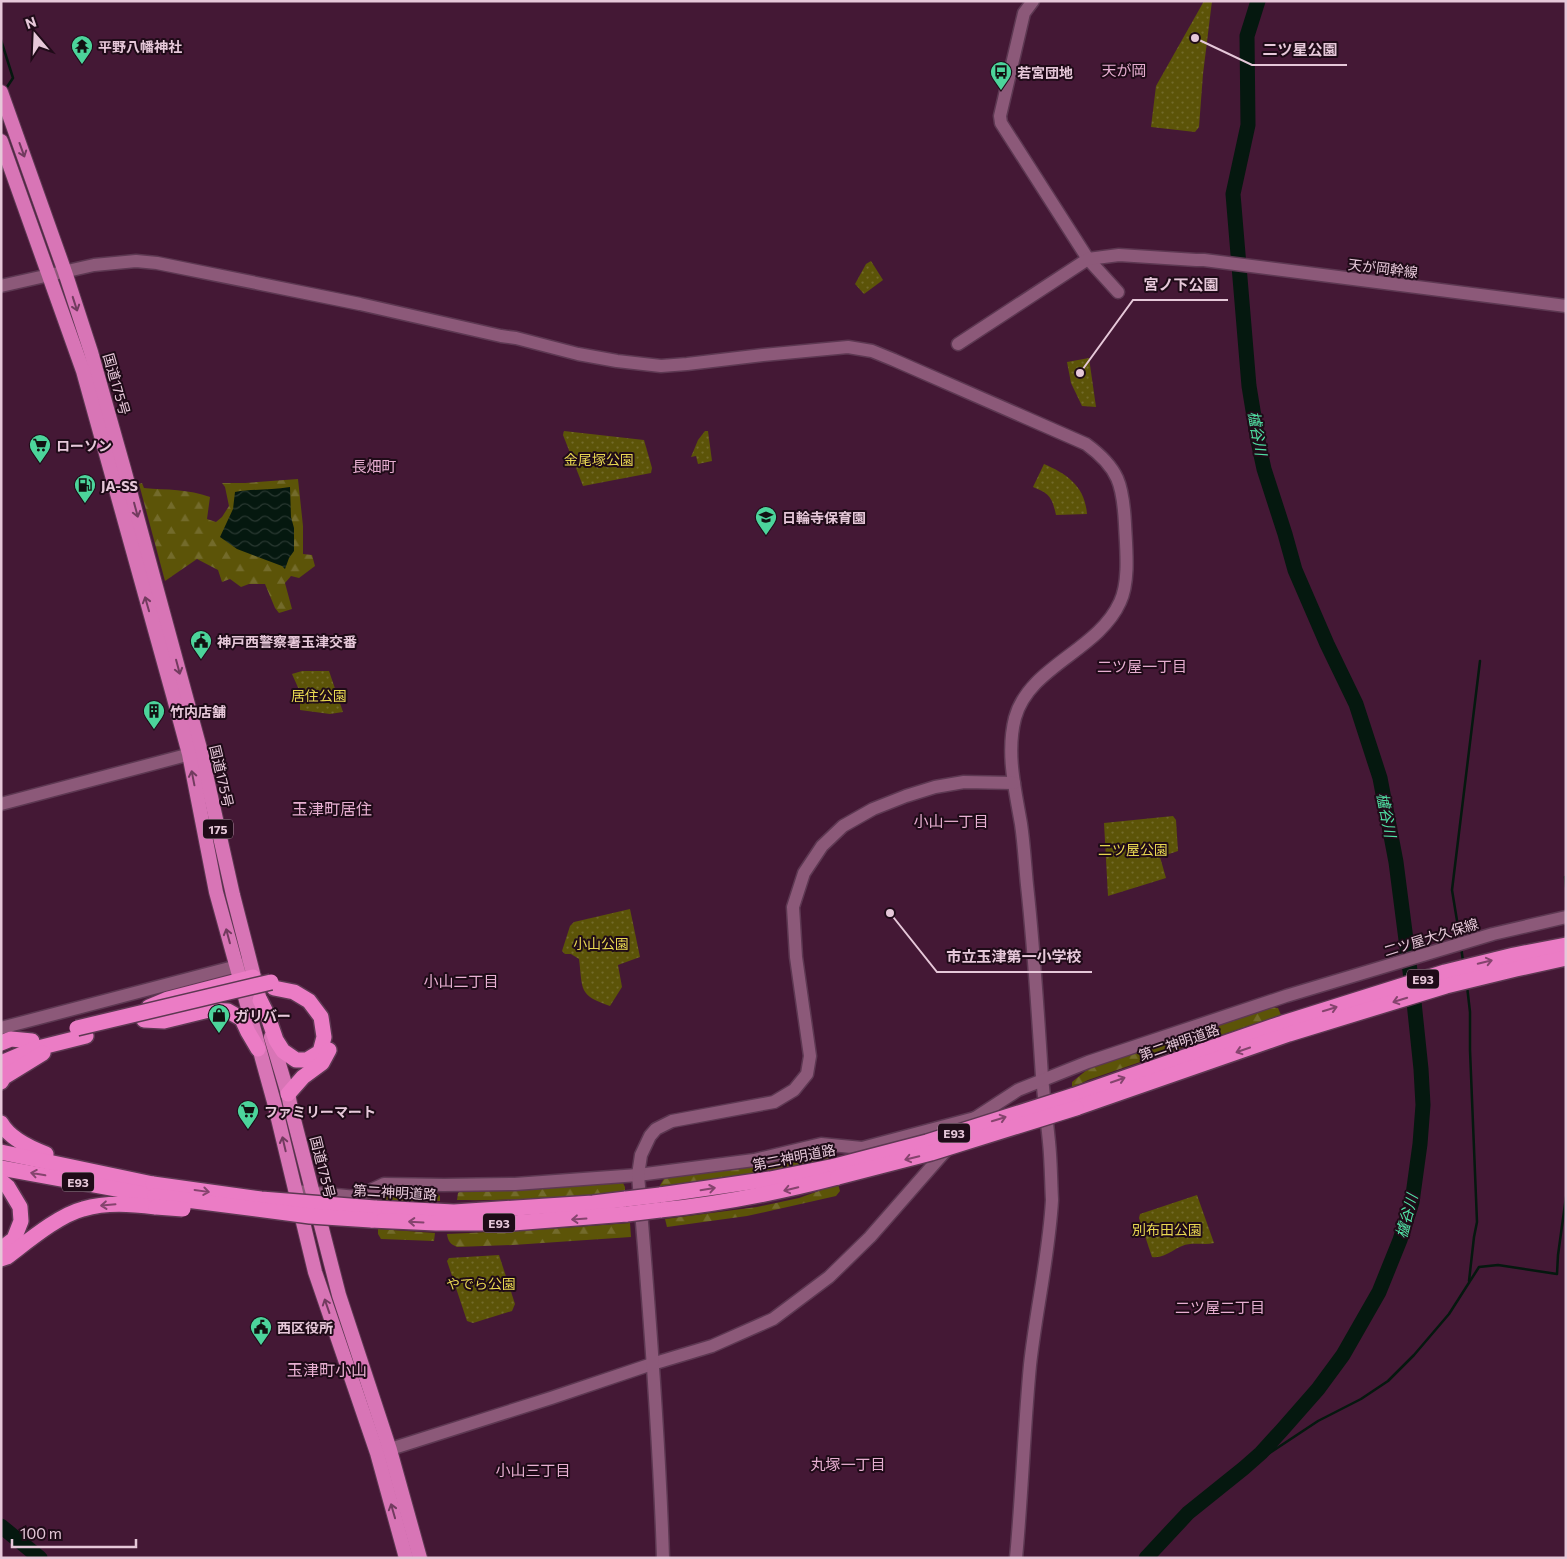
<svg xmlns="http://www.w3.org/2000/svg" width="1567" height="1559" font-family="Commissioner,'Noto Sans JP',sans-serif">
<defs>
<pattern id="forest-firs" width="22" height="20" patternUnits="userSpaceOnUse" patternTransform="scale(1.25)"><rect width="22" height="20" fill="#5c5408"/><path d="M5 1l3.5 6h-7zM16 11l3.5 6h-7z" fill="#736b2b"/></pattern>
<pattern id="park-dots" width="8" height="8" patternUnits="userSpaceOnUse" patternTransform="scale(1.25)"><rect width="8" height="8" fill="#5c5408"/><path d="M2 2h.1M6 6h.1" fill="none" stroke="#736b2b" stroke-width="1.8" stroke-linecap="round"/></pattern>
<pattern id="water-waves" width="16" height="10" patternUnits="userSpaceOnUse" patternTransform="scale(1.25)"><rect width="16" height="10" fill="#05180f"/><path d="M0 5q4-4 8 0t8 0" fill="none" stroke="#293831"/></pattern>
</defs>
<rect width="100%" height="100%" fill="#441835"/>
<g fill="url(#forest-firs)">
<path d="M298,479L303,526V554L312,555L315,566L299,578L291,576L285,583L292,609L279,613L275,608L265,584H249L241,587L230,579L222,582L218,570L197,559L165,581L139,484L142,483L144,488C166,490 189,489 210,497L207,519L216,522L222,517L229,506L225,487L222,483H245Z"/>
<path d="M1269,1007L1278,1008L1281,1015L1218,1036L1219,1024Z"/>
<path d="M1211,1026L1210,1038L1088,1080L1072,1088V1082L1088,1069Z"/>
<path d="M821,1149L831,1154L833,1159L743,1175L659,1187L665,1177Z"/>
<path d="M623,1183L625,1187V1192C569,1197 514,1201 457,1200L458,1193L462,1190Z"/>
<path d="M838,1184L840,1191L836,1196L747,1216L667,1227L665,1219L757,1207L799,1198Z"/>
<path d="M389,1193H437L440,1196V1201L381,1202L384,1196Z"/>
<path d="M630,1223L631,1237L513,1245L457,1247C450,1244 448,1241 447,1234L548,1229Z"/>
<path d="M378,1229L435,1233L434,1241L381,1239L378,1234Z"/>
</g>
<g fill="url(#park-dots)">
<path d="M1204,1H1212L1203,74L1199,127L1195,132L1151,127L1156,86Z"/>
<path d="M871,261L883,280L864,294L855,284L866,264Z"/>
<path d="M1089,358L1096,407L1082,406L1071,383L1067,362Z"/>
<path d="M564,431L644,440L652,468L651,473L583,486L563,435Z"/>
<path d="M705,431H708L712,461L698,464L696,456L691,457L698,440Z"/>
<path d="M1044,464C1067,474 1085,486 1087,514L1056,515C1052,497 1050,494 1033,487Z"/>
<path d="M302,671H329L343,712L330,714L300,710V692L292,674Z"/>
<path d="M1173,816L1176,820L1178,851L1160,857L1166,878L1108,896L1104,823Z"/>
<path d="M630,909L640,957L618,965L622,987L610,1006C578,995 583,990 579,959L571,954H565L562,951L570,926L574,922Z"/>
<path d="M1197,1195L1214,1243C1206,1245 1198,1243 1190,1244C1176,1245 1167,1259 1152,1257L1139,1218L1140,1214Z"/>
<path d="M499,1255L515,1304L512,1311L473,1323L467,1321L447,1261L449,1258Z"/>
</g>
<path fill="url(#water-waves)" d="M290,487L291,517L294,528V551L289,558L285,569L282,566L237,549L220,537L233,509L235,492C254,489 271,490 290,487Z"/>
<g fill="none" stroke-linecap="round" stroke-linejoin="round">
<g stroke="#05180f" stroke-width="2.5">
<path d="M1,40L13,78L5,90"/>
<path d="M1566,877H1565L1566,887"/>
<path d="M1460,939L1452,890L1480,661"/>
<path d="M1461,947L1463,961"/>
<path d="M1467,986L1470,1012V1050L1477,1222L1474,1237L1469,1281"/>
<path d="M1249,1464L1262,1458L1318,1421L1361,1399L1388,1381L1414,1355L1449,1314L1479,1267L1498,1265L1557,1274L1558,1255L1566,1197"/>
</g>
<g stroke="#05180f" stroke-width="15">
<path d="M1,1526L40,1558"/>
<path d="M1146,1558L1188,1513L1244,1468L1261,1453L1282,1430L1318,1389L1343,1355L1379,1292L1400,1240L1412,1202L1420,1144L1423,1105L1421,1069L1414,1002L1396,862L1380,778L1356,704L1327,644L1295,570L1285,534L1264,469L1258,441L1249,386L1233,194L1248,125L1247,36L1258,1"/>
</g>
<g stroke="#5d3852" stroke-width="15">
<g id="tertiary">
<path d="M1033,1L1024,13L1000,116L1001,123L1088,259L1118,292"/>
<path d="M1,286L94,265L136,261L157,263L360,304L501,336L516,338L578,354L617,361L661,366L687,364L763,355L848,347L872,351L894,360L1086,444C1119,468 1123,485 1125,524C1126,547 1130,581 1120,602C1098,651 1029,666 1015,718C1006,753 1015,789 1021,824C1024,844 1025,865 1027,885C1034,949 1038,1013 1042,1077C1044,1099 1047,1121 1049,1142C1051,1161 1051,1181 1052,1200C1049,1255 1036,1310 1030,1365C1024,1429 1022,1494 1016,1558"/>
<path d="M958,344L1088,259L1119,255L1196,260H1204L1566,306"/>
<path d="M1,804L198,752"/>
<path d="M1,1028L245,964"/>
<path d="M963,1131L975,1118L1018,1090L1088,1062L1286,996L1493,934L1566,917"/>
<path d="M296,1191L356,1197L384,1184L444,1185L515,1184L638,1175L754,1160L821,1144L862,1148L975,1118"/>
<path d="M381,1452L551,1398L652,1364L712,1346L773,1319L829,1277L870,1237L948,1148"/>
<path d="M663,1558C659,1430 649,1303 638,1175L641,1155L650,1136L656,1129L672,1121L774,1102L794,1090L807,1074L810,1056L796,957L793,907L804,873L822,846L843,826L873,809L906,796L935,787L964,782L1014,783"/>
</g>
</g>
<g stroke="#5d3852" stroke-width="16">
<g id="trunk">
<path d="M1,92L65,272L91,352L124,469L201,752L233,895L263,1012"/>
<path d="M1,141L83,371L173,695L189,754L216,892L274,1102L315,1272L377,1453L406,1558"/>
<path d="M271,1037L288,1094L291,1108L339,1295L390,1450L420,1558"/>
</g>
</g>
<g stroke="#5d3852" stroke-width="18">
<g id="motorway">
<path d="M260,1000L267,1014L276,1040L283,1051L296,1060H307L320,1052L324,1037L321,1017L309,1001L294,992L274,988"/>
<path d="M149,1007L168,999L253,977"/>
<path d="M144,1020L164,1021L209,1010L228,1011L242,1019L248,1032L258,1049"/>
<path d="M1,1043L11,1039L32,1041"/>
<path d="M1,1063L34,1049L86,1036"/>
<path d="M1,1082L4,1077L43,1053"/>
<path d="M288,1094L303,1077L322,1063L329,1050"/>
<path d="M1072,1096L1283,1023L1445,972L1514,955L1566,945"/>
<path d="M1076,1108L1289,1034L1446,986L1516,969L1566,958"/>
<path d="M1,1123C10,1139 30,1148 46,1154"/>
<path d="M1,1152L153,1184"/>
<path d="M1,1168L155,1196"/>
<path d="M1,1181L8,1187L20,1207L21,1221L14,1239L1,1249"/>
<path d="M660,1195L770,1179L835,1166"/>
<path d="M375,1208L454,1212L593,1203L626,1199"/>
<path d="M660,1210C721,1204 780,1192 838,1177"/>
<path d="M371,1220L436,1223H513L627,1214"/>
<path d="M1,1259L7,1257C27,1242 59,1215 83,1209C107,1202 131,1204 156,1207"/>
</g>
</g>
<use href="#tertiary" stroke="#8c5979" stroke-width="12"/>
<use href="#trunk" stroke="#d875b6" stroke-width="14"/>
<use href="#motorway" stroke="#eb7cc5" stroke-width="15"/>
<g stroke="#5d3852" stroke-width="18" stroke-linecap="butt">
<g id="motorway-bridge">
<path d="M77,1028L271,982"/>
<path d="M835,1166L927,1142L1072,1096"/>
<path d="M838,1177L931,1153L1076,1108"/>
<path d="M153,1184L261,1199L375,1208"/>
<path d="M155,1196L310,1216L371,1220"/>
<path d="M626,1199L660,1195"/>
<path d="M156,1207L183,1209"/>
<path d="M627,1214L660,1210"/>
</g>
</g>
<use href="#motorway-bridge" stroke="#eb7cc5" stroke-width="15"/>
</g>
<defs><path id="oneway-shaft" d="M-6 0H5M1.5-3L5.5 0L1.5 3" fill="none" stroke-width="1.6" stroke-linecap="round" stroke-linejoin="round" transform="scale(1.25)"/></defs>
<g stroke="#723b5f">
<use href="#oneway-shaft" transform="translate(22 150) rotate(70)"/>
<use href="#oneway-shaft" transform="translate(75 304) rotate(72)"/>
<use href="#oneway-shaft" transform="translate(136 510) rotate(75)"/>
<use href="#oneway-shaft" transform="translate(147 604) rotate(-106)"/>
<use href="#oneway-shaft" transform="translate(178 667) rotate(75)"/>
<use href="#oneway-shaft" transform="translate(193 778) rotate(-101)"/>
<use href="#oneway-shaft" transform="translate(228 936) rotate(-105)"/>
<use href="#oneway-shaft" transform="translate(284 1144) rotate(-103)"/>
<use href="#oneway-shaft" transform="translate(327 1306) rotate(-109)"/>
<use href="#oneway-shaft" transform="translate(393 1511) rotate(-106)"/>
</g>
<g stroke="#85446e">
<use href="#oneway-shaft" transform="translate(1485 962) rotate(-14)"/>
<use href="#oneway-shaft" transform="translate(1400 1000) rotate(163)"/>
<use href="#oneway-shaft" transform="translate(1330 1009) rotate(-17)"/>
<use href="#oneway-shaft" transform="translate(1243 1050) rotate(161)"/>
<use href="#oneway-shaft" transform="translate(1118 1080) rotate(-19)"/>
<use href="#oneway-shaft" transform="translate(999 1119) rotate(-17)"/>
<use href="#oneway-shaft" transform="translate(912 1158) rotate(166)"/>
<use href="#oneway-shaft" transform="translate(38 1174) rotate(-170)"/>
<use href="#oneway-shaft" transform="translate(708 1189) rotate(-9)"/>
<use href="#oneway-shaft" transform="translate(791 1189) rotate(166)"/>
<use href="#oneway-shaft" transform="translate(202 1191) rotate(8)"/>
<use href="#oneway-shaft" transform="translate(108 1205) rotate(175)"/>
<use href="#oneway-shaft" transform="translate(579 1219) rotate(176)"/>
<use href="#oneway-shaft" transform="translate(416 1222) rotate(-177)"/>
</g>
<defs>
<g id="temple-pin" transform="scale(1.125)"><path d="M0 17L-7.5 6A9.5 9.5 0 1 1 7.5 6Z" fill="#4cd49b" stroke="#1f0b18"/><path d="M0-6L5-2H3V0L6.5 2.5H4V6H1.5V3h-3V6H-4V2.5H-6.5L-3 0V-2H-5Z" fill="#111"/></g>
<g id="bus-pin" transform="scale(1.125)"><path d="M0 17L-7.5 6A9.5 9.5 0 1 1 7.5 6Z" fill="#4cd49b" stroke="#1f0b18"/><path d="M-5-6H5V4H4V6H2V4H-2V6H-4V4H-5ZM-3.5-4V0h7V-4ZM-3.5 1.2v1.5H-2V1.2ZM2 1.2v1.5H3.5V1.2Z" fill="#111"/></g>
<g id="supermarket-pin" transform="scale(1.125)"><path d="M0 17L-7.5 6A9.5 9.5 0 1 1 7.5 6Z" fill="#4cd49b" stroke="#1f0b18"/><path d="M-6-5.5h2.5l.6 2H6L4.5 2H-2.5L-4.4-4H-6ZM-1.5 3.2a1.3 1.3 0 1 0 .1 0ZM3 3.2a1.3 1.3 0 1 0 .1 0Z" fill="#111"/></g>
<g id="fuel-pin" transform="scale(1.125)"><path d="M0 17L-7.5 6A9.5 9.5 0 1 1 7.5 6Z" fill="#4cd49b" stroke="#1f0b18"/><path d="M-5.5-6h7V0h2V4h1.3V-2.5L3-4.5l.8-.8L6-3V5H2.5V1h-1V6h-7ZM-4.2-4.7v3.2H.2V-4.7Z" fill="#111"/></g>
<g id="school-pin" transform="scale(1.125)"><path d="M0 17L-7.5 6A9.5 9.5 0 1 1 7.5 6Z" fill="#4cd49b" stroke="#1f0b18"/><path d="M0-5L7-2L0 1L-7-2ZM-4 1L0 2.5L4 1V4Q0 6-4 4Z" fill="#111"/></g>
<g id="civic-pin" transform="scale(1.125)"><path d="M0 17L-7.5 6A9.5 9.5 0 1 1 7.5 6Z" fill="#4cd49b" stroke="#1f0b18"/><path d="M-.6-6.5H3V-4.5H.6V-3L4-1V1h2V6H-6V1h2V-1L-.6-3ZM-1.2 2.5V6h2.4V2.5Z" fill="#111"/></g>
<g id="building-pin" transform="scale(1.125)"><path d="M0 17L-7.5 6A9.5 9.5 0 1 1 7.5 6Z" fill="#4cd49b" stroke="#1f0b18"/><path d="M-4-6H4V6H1V3H-1V6H-4ZM-2.5-4.3h1.7v1.8h-1.7ZM.8-4.3h1.7v1.8H.8ZM-2.5-1h1.7V.8h-1.7ZM.8-1h1.7V.8H.8Z" fill="#111"/></g>
<g id="shop-pin" transform="scale(1.125)"><path d="M0 17L-7.5 6A9.5 9.5 0 1 1 7.5 6Z" fill="#4cd49b" stroke="#1f0b18"/><path d="M-5-2.5h2.3a2.7 3.5 0 0 1 5.4 0H5L5.5 6h-11ZM-1.5-2.5h3a1.5 2.3 0 0 0-3 0Z" fill="#111"/></g>
</defs>
<g fill-rule="evenodd">
<use href="#temple-pin" x="82" y="46"/>
<use href="#bus-pin" x="1001" y="72"/>
<use href="#supermarket-pin" x="40" y="445"/>
<use href="#fuel-pin" x="85" y="485"/>
<use href="#school-pin" x="766" y="517"/>
<use href="#civic-pin" x="201" y="641"/>
<use href="#building-pin" x="154" y="711"/>
<use href="#shop-pin" x="219" y="1015"/>
<use href="#supermarket-pin" x="248" y="1111"/>
<use href="#civic-pin" x="261" y="1327"/>
</g>
<g text-anchor="middle" dominant-baseline="central" stroke-width="4" stroke-linejoin="round" paint-order="stroke">
<g fill="#1f0b18" stroke="#aa8f9f" stroke-width="1">
<rect x="203" y="819.5" width="30" height="19" rx="4"/>
<rect x="1407" y="969.5" width="32" height="19" rx="4"/>
<rect x="938" y="1123.5" width="32" height="19" rx="4"/>
<rect x="62" y="1172.5" width="32" height="19" rx="4"/>
<rect x="483" y="1213.5" width="32" height="19" rx="4"/>
</g>
<g font-size="12" font-weight="bold" fill="#e6c8d9">
<text x="218" y="829">175</text>
<text x="1423" y="979">E93</text>
<text x="954" y="1133">E93</text>
<text x="78" y="1182">E93</text>
<text x="499" y="1223">E93</text>
</g>
<g font-size="14" font-weight="bold" fill="#e6c8d9" stroke="#1f0b18" text-anchor="start">
<text x="98" y="46">平野八幡神社</text>
<text x="1017" y="72">若宮団地</text>
<text x="56" y="445">ローソン</text>
<text x="101" y="485">JA-SS</text>
<text x="782" y="517">日輪寺保育園</text>
<text x="217" y="641">神戸西警察署玉津交番</text>
<text x="170" y="711">竹内店舗</text>
<text x="235" y="1015">ガリバー</text>
<text x="264" y="1111">ファミリーマート</text>
<text x="277" y="1327">西区役所</text>
</g>
<g font-size="14" fill="#e6c8d9" stroke="#1f0b18">
<text transform="translate(1383 268) rotate(7)">天が岡幹線</text>
<text transform="translate(117 384) rotate(74)">国道175号</text>
<text transform="translate(222 776) rotate(77)">国道175号</text>
<text transform="translate(1431 937) rotate(-17)">二ツ屋大久保線</text>
<text transform="translate(1179 1042) rotate(-19)">第二神明道路</text>
<text transform="translate(794 1157) rotate(-11)">第二神明道路</text>
<text transform="translate(323 1167) rotate(76)">国道175号</text>
<text transform="translate(395 1192) rotate(3)">第二神明道路</text>
</g>
<g font-size="14" fill="#e8d751" stroke="#1f0b18">
<text x="599" y="459">金尾塚公園</text>
<text x="319" y="695">居住公園</text>
<text x="1133" y="849">二ツ屋公園</text>
<text x="601" y="943">小山公園</text>
<text x="1167" y="1229">別布田公園</text>
<text x="481" y="1283">やでら公園</text>
</g>
<g font-size="15" fill="#e7afd1" stroke="#1f0b18">
<text x="1124" y="70">天が岡</text>
<text x="374" y="466">長畑町</text>
<text x="1142" y="666">二ツ屋一丁目</text>
<text x="951" y="821">小山一丁目</text>
<text x="461" y="981">小山二丁目</text>
<text x="1220" y="1307">二ツ屋二丁目</text>
<text x="848" y="1464">丸塚一丁目</text>
<text x="533" y="1470">小山三丁目</text>
</g>
<g font-size="15" font-style="italic" fill="#50e1a4" stroke="#1f0b18">
<text transform="translate(1258 433) rotate(80)">櫨谷川</text>
<text transform="translate(1387 815) rotate(79)">櫨谷川</text>
<text transform="translate(1406 1216) rotate(-75)">櫨谷川</text>
</g>
<g font-size="16" fill="#e7afd1" stroke="#1f0b18">
<text x="332" y="808">玉津町居住</text>
<text x="327" y="1369">玉津町小山</text>
</g>
</g>
<path fill="none" stroke="#e6c8d9" stroke-width="2" d="M1195 38L1252 65H1347M1080 373L1133 300H1228M890 913L937 972H1092"/>
<g fill="#e6c8d9" stroke="#1f0b18" stroke-width="2">
<circle cx="1195" cy="38" r="5"/>
<circle cx="1080" cy="373" r="5"/>
<circle cx="890" cy="913" r="5"/>
</g>
<g font-size="15" text-anchor="middle" font-weight="bold" fill="#e6c8d9" stroke="#1f0b18" stroke-width="4" stroke-linejoin="round" paint-order="stroke">
<text x="1300" y="55">二ツ星公園</text>
<text x="1181" y="290">宮ノ下公園</text>
<text x="1014" y="962">市立玉津第一小学校</text>
</g>
<rect width="1567" height="1559" fill="none" stroke="#e6c8d9" stroke-width="5"/>
<g transform="translate(35 35) rotate(341)" stroke="#1f0b18" stroke-width="4" paint-order="stroke">
<path d="M0-4L9 19L0 12L-9 19Z" fill="#e6c8d9"/>
<text y="-8" font-size="14" font-weight="bold" text-anchor="middle" fill="#e6c8d9">N</text>
</g>
<path d="M12 1539v8h124v-8" fill="none" stroke="#e6c8d9" stroke-width="2.5"/>
<text x="20" y="1539" font-size="15" fill="#e6c8d9" stroke="#1f0b18" stroke-width="4" paint-order="stroke">100 m</text>
</svg>
